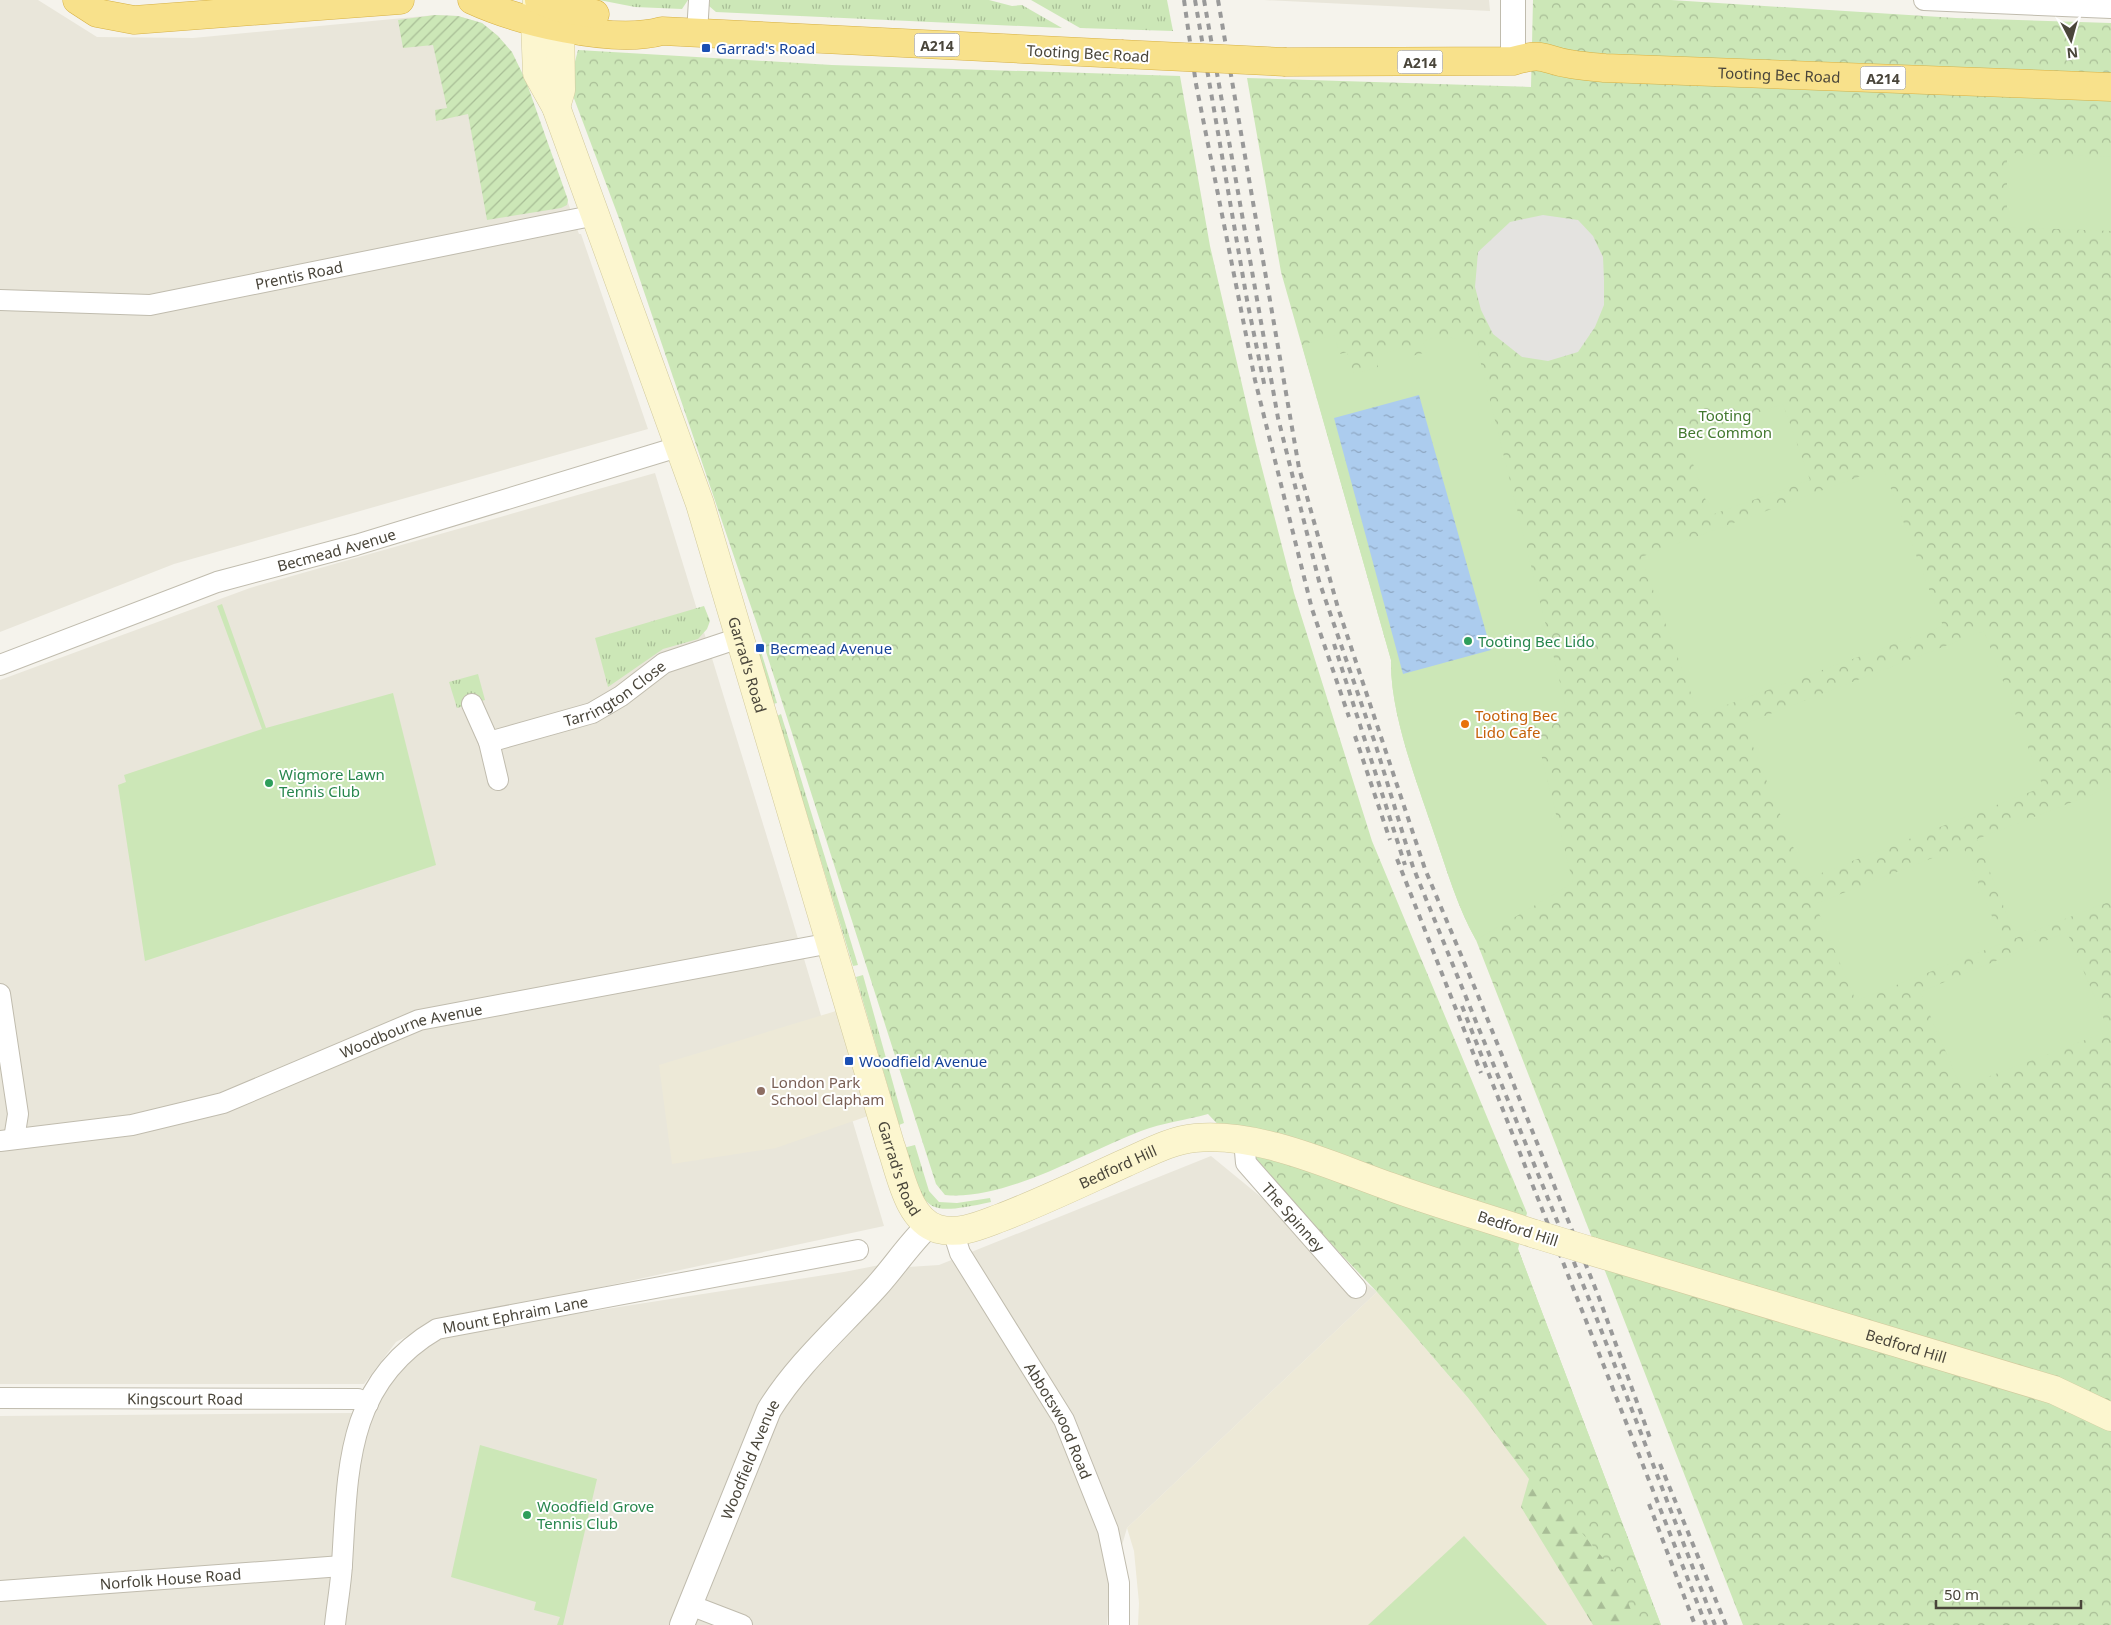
<svg xmlns="http://www.w3.org/2000/svg" width="2111" height="1625" font-family="'Noto Sans',sans-serif">
<defs>
<pattern id="grass-tufts" width="24" height="20" patternUnits="userSpaceOnUse" patternTransform="scale(1.25)"><rect width="24" height="20" fill="#cce7b7"/><path d="M3 7l-1-3M5 7V3M7 7l1-3M15 17l-1-3M17 17v-4M19 17l1-3" fill="none" stroke="#a8bd96"/></pattern>
<pattern id="forest-firs" width="22" height="20" patternUnits="userSpaceOnUse" patternTransform="scale(1.25)"><rect width="22" height="20" fill="#cce7b7"/><path d="M5 1l3.5 6h-7zM16 11l3.5 6h-7z" fill="#a8bd96"/></pattern>
<pattern id="park-crowns" width="20" height="18" patternUnits="userSpaceOnUse" patternTransform="scale(1.25)"><rect width="20" height="18" fill="#cce7b7"/><path d="M2 6a3 3 0 1 1 6 0M12 15a3 3 0 1 1 6 0" fill="none" stroke="#a8bd96"/></pattern>
<pattern id="garden-furrows" width="10" height="10" patternUnits="userSpaceOnUse" patternTransform="scale(1.25)"><rect width="10" height="10" fill="#cce7b7"/><path d="M-1 1l2-2M0 10L10 0M9 11l2-2" fill="none" stroke="#a8bd96"/></pattern>
<pattern id="water-ripples" width="26" height="14" patternUnits="userSpaceOnUse" patternTransform="scale(1.25)"><rect width="26" height="14" fill="#acccee"/><path d="M2 4q2-2 4 0t4 0M15 11q2-2 4 0t4 0" fill="none" stroke="#8ea7c2"/></pattern>
</defs>
<rect width="100%" height="100%" fill="#f5f3ec"/>
<g fill="#e9e6da">
<path d="M0,0H38L97,37L193,38L435,15L458,16L482,23L498,36L527,86L579,234H581L648,429L174,564L0,632Z"/>
<path d="M1264,0H1489L1490,11Z"/>
<path d="M655,473L787,902L884,1226L430,1324L396,1342L364,1384H0V680L250,588Z"/>
<path d="M1211,1156L1377,1292L1127,1528L1111,1583L1107,1625H0V1416L352,1413L433,1336L844,1272L895,1262L908,1267L939,1265Z"/>
</g>
<g fill="#ede9d7">
<path d="M836,1011L868,1116L776,1148L672,1164L659,1065Z"/>
<path d="M1377,1292L1524,1463L1637,1625H1138L1139,1603L1134,1551L1127,1528Z"/>
</g>
<g fill="url(#grass-tufts)">
<path d="M599,0H688L682,9L635,7Z"/>
<path d="M710,0H989L1012,6L1022,5L1062,28L716,12L709,6Z"/>
<path d="M1031,0H1167L1173,31L1080,28Z"/>
<path d="M704,606L710,621L707,629L698,639L663,649L608,687L595,638Z"/>
<path d="M754,642H758L777,703L773,704Z"/>
<path d="M478,674L485,700L457,708L449,682Z"/>
<path d="M781,714L858,965L853,966L777,716Z"/>
<path d="M863,975L904,1123L899,1125L856,977Z"/>
<path d="M915,1145L929,1191L939,1202L957,1203L990,1198L991,1202C921,1217 927,1211 903,1148Z"/>
</g>
<path fill="url(#forest-firs)" d="M1518,1249L1661,1625H1593L1521,1507L1529,1479L1378,1276Z"/>
<g fill="url(#park-crowns)">
<path d="M1533,0H1671L1956,18L2111,23V1625H1743L1476,940C1457,906 1447,870 1434,833C1417,782 1390,714 1391,660L1281,272L1247,78L1531,87Z"/>
<path d="M578,50L832,65L1180,76L1210,246L1256,445L1294,593L1372,841L1527,1213L1518,1249L1661,1625H1637L1617,1575L1524,1463L1377,1292L1208,1114C1186,1120 1162,1123 1141,1131C1083,1153 1006,1201 945,1195L936,1184L761,636L620,221L569,85Z"/>
</g>
<path fill="url(#garden-furrows)" d="M435,15L458,16L482,23L498,36L512,52L526,81L568,200L567,205L561,208L487,220L468,114L436,121L435,110L447,108L433,45L403,48L398,20Z"/>
<g fill="#cce7b7">
<path d="M2007,153L2111,157V231L2007,227Z"/>
<path d="M1334,335L1340,354L1347,352L1354,374L1378,367L1376,356L1409,345L1412,356L1427,352L1423,341C1448,333 1455,338 1477,348L1559,678L1566,709L1534,726L1573,883L1476,940C1457,906 1447,870 1434,833C1417,782 1390,714 1391,660L1302,345Z"/>
<path d="M1783,404L1810,480L1711,515L1684,438Z"/>
<path d="M1883,468L1943,626L1699,715L1641,557Z"/>
<path d="M222,604L266,728L393,693L436,865L145,961L118,785L126,782L124,775L262,729L217,606Z"/>
<path d="M1984,631L2043,787L1806,879L1744,724Z"/>
<path d="M2111,787V901L2016,938L1977,839Z"/>
<path d="M1963,846L2003,943L1856,1001L1815,904Z"/>
<path d="M2067,932L2109,1031L1961,1087L1920,992Z"/>
<path d="M480,1445L597,1479L563,1625H557L560,1617L534,1610L536,1602L451,1577Z"/>
<path d="M1464,1536L1547,1625H1368Z"/>
</g>
<path fill="#e4e3e0" d="M1543,215L1578,220L1593,236L1603,257L1604,279V305L1595,327L1578,352L1548,361L1522,357L1493,334L1481,310L1475,287L1478,252L1510,222Z"/>
<path fill="url(#water-ripples)" d="M1419,395L1491,650L1403,674L1334,418Z"/>
<g fill="none" stroke-linecap="round" stroke-linejoin="round">
<g stroke="#c0bcae" stroke-width="22">
<g id="minor">
<path d="M1924,0L2111,8"/>
<path d="M697,33L699,0"/>
<path id="s1" d="M0,300L150,305L596,215"/>
<path id="s2" d="M0,665L217,582L356,545L678,447"/>
<path d="M472,704L489,742L498,780"/>
<path id="s3" d="M489,742L592,713L621,696L664,663L739,638"/>
<path d="M0,994L18,1114L14,1139"/>
<path id="s4" d="M1244,1140L1246,1163L1356,1288"/>
<path id="s5" d="M0,1141L132,1125L223,1103L419,1020L831,943"/>
<path id="s6" d="M953,1231L960,1253L1064,1420L1108,1530L1119,1583V1625"/>
<path id="s7" d="M0,1398L358,1399L368,1404"/>
<path id="s8" d="M0,1591L342,1566"/>
<path d="M690,1605L742,1625"/>
<path id="s9" d="M335,1625C337,1605 341,1584 342,1564C348,1470 345,1383 437,1329L858,1250"/>
</g>
</g>
<g stroke="#c0bcae" stroke-width="26">
<g id="tertiary">
<path d="M1513,0V61"/>
<path id="s10" d="M682,1625L769,1410C798,1363 840,1327 877,1286C895,1266 909,1244 929,1225"/>
</g>
</g>
<g stroke="#d2ca9e" stroke-width="29">
<g id="secondary">
<path id="s11" d="M537,0L535,23L537,73L556,107L700,504L890,1144C900,1171 907,1220 938,1229C960,1235 981,1225 1000,1218C1042,1202 1083,1182 1125,1163C1146,1154 1171,1140 1195,1138C1260,1132 1331,1166 1391,1187C1438,1204 1487,1218 1535,1234"/>
<path d="M556,107L561,90L560,8"/>
<path id="s12" d="M1591,1251L2054,1390L2111,1417"/>
</g>
</g>
<g stroke="#d6b044" stroke-width="29">
<g id="trunk">
<path d="M77,0L97,13L134,20L400,0"/>
<path d="M472,0C518,21 612,45 662,31L1121,54"/>
<path d="M539,0L560,8L595,14"/>
<path id="s13" d="M1286,62L1513,61C1546,51 1542,60 1570,64C1582,66 1594,67 1605,68L2111,87"/>
</g>
</g>
<use href="#minor" stroke="#fff" stroke-width="20"/>
<use href="#tertiary" stroke="#fff" stroke-width="24"/>
<use href="#secondary" stroke="#fcf6cf" stroke-width="28"/>
<use href="#trunk" stroke="#f8e18b" stroke-width="28"/>
<g stroke="#999" stroke-width="4" stroke-dasharray="6 6" stroke-linecap="butt">
<path d="M1184,0L1196,84L1255,380L1312,609L1349,717"/>
<path d="M1195,0L1247,300L1265,388"/>
<path d="M1204,0L1278,418L1319,581L1376,746L1413,867L1593,1309L1715,1625"/>
<path d="M1218,0L1299,468L1338,608L1425,869L1477,993L1598,1295L1650,1438"/>
<path d="M1334,644L1405,865"/>
<path d="M1355,736L1390,840"/>
<path d="M1397,859L1481,1073"/>
<path d="M1462,1006L1706,1625"/>
<path d="M1660,1464L1726,1625"/>
<path d="M1649,1504L1695,1625"/>
</g>
<g stroke="#d2ca9e" stroke-width="29" stroke-linecap="butt">
<path id="secondary-bridge" d="M1535,1234L1591,1251"/>
</g>
<g stroke="#d6b044" stroke-width="29" stroke-linecap="butt">
<path id="trunk-bridge" d="M1121,54L1286,62"/>
</g>
<use href="#secondary-bridge" stroke="#fcf6cf" stroke-width="28"/>
<use href="#trunk-bridge" stroke="#f8e18b" stroke-width="28"/>
</g>
<g fill="#1a4fb4" stroke="#fff" stroke-width="2">
<rect x="701" y="43" width="10" height="10" rx="2.5"/>
<rect x="755" y="643" width="10" height="10" rx="2.5"/>
<rect x="844" y="1056" width="10" height="10" rx="2.5"/>
</g>
<g fill="#2e9e5b" stroke="#fff" stroke-width="2">
<circle cx="1468" cy="641" r="5"/>
<circle cx="269" cy="783" r="5"/>
<circle cx="527" cy="1515" r="5"/>
</g>
<circle fill="#e8710a" stroke="#fff" stroke-width="2" cx="1465" cy="724" r="5"/>
<circle fill="#8d6e63" stroke="#fff" stroke-width="2" cx="761" cy="1091" r="5"/>
<g text-anchor="middle" dominant-baseline="central" stroke-width="4" stroke-linejoin="round" paint-order="stroke">
<g fill="#fff" stroke="#807d75" stroke-width="1">
<rect x="914.5" y="33.5" width="45" height="23" rx="4"/>
<rect x="1397.5" y="50.5" width="45" height="23" rx="4"/>
<rect x="1860.5" y="66.5" width="45" height="23" rx="4"/>
</g>
<g font-size="14" font-weight="bold" fill="#49453a">
<text x="937" y="45">A214</text>
<text x="1420" y="62">A214</text>
<text x="1883" y="78">A214</text>
</g>
<g font-size="15" fill="#164399" stroke="#fff" text-anchor="start">
<text x="716" y="48">Garrad's Road</text>
<text x="770" y="648">Becmead Avenue</text>
<text x="859" y="1061">Woodfield Avenue</text>
</g>
<g font-size="15" fill="#49453a" stroke="#fff">
<text transform="translate(1088 53) rotate(3)">Tooting Bec Road</text>
<text stroke="none"><textPath href="#s13" startOffset="495">Tooting Bec Road</textPath></text>
<text stroke="none"><textPath href="#s1" startOffset="302">Prentis Road</textPath></text>
<text stroke="none"><textPath href="#s2" startOffset="356">Becmead Avenue</textPath></text>
<text stroke="none"><textPath href="#s11" startOffset="702">Garrad's Road</textPath></text>
<text stroke="none"><textPath href="#s3" startOffset="136">Tarrington Close</textPath></text>
<text stroke="none"><textPath href="#s5" startOffset="429">Woodbourne Avenue</textPath></text>
<text stroke="none"><textPath href="#s11" startOffset="1228">Garrad's Road</textPath></text>
<text stroke="none"><textPath href="#s11" startOffset="1496">Bedford Hill</textPath></text>
<text stroke="none"><textPath href="#s4" startOffset="95">The Spinney</textPath></text>
<text transform="translate(1518 1228) rotate(18)">Bedford Hill</text>
<text stroke="none"><textPath href="#s9" startOffset="408">Mount Ephraim Lane</textPath></text>
<text stroke="none"><textPath href="#s12" startOffset="329">Bedford Hill</textPath></text>
<text stroke="none"><textPath href="#s7" startOffset="185">Kingscourt Road</textPath></text>
<text stroke="none"><textPath href="#s6" startOffset="218">Abbotswood Road</textPath></text>
<text stroke="none"><textPath href="#s10" startOffset="179">Woodfield Avenue</textPath></text>
<text stroke="none"><textPath href="#s8" startOffset="171">Norfolk House Road</textPath></text>
</g>
<g font-size="15" fill="#43792f" stroke="#fff">
<text x="1725" y="415">Tooting<tspan x="1725" dy="17">Bec Common</tspan></text>
</g>
<g font-size="15" fill="#27864d" stroke="#fff" text-anchor="start">
<text x="1478" y="641">Tooting Bec Lido</text>
<text x="279" y="774">Wigmore Lawn<tspan x="279" dy="17">Tennis Club</tspan></text>
<text x="537" y="1506">Woodfield Grove<tspan x="537" dy="17">Tennis Club</tspan></text>
</g>
<g font-size="15" fill="#c56008" stroke="#fff" text-anchor="start">
<text x="1475" y="715">Tooting Bec<tspan x="1475" dy="17">Lido Cafe</tspan></text>
</g>
<g font-size="15" fill="#785e54" stroke="#fff" text-anchor="start">
<text x="771" y="1082">London Park<tspan x="771" dy="17">School Clapham</tspan></text>
</g>
</g>
<g transform="translate(2071 40) rotate(174)" stroke="#ffffff" stroke-width="4" paint-order="stroke">
<path d="M0-4L9 19L0 12L-9 19Z" fill="#49453a"/>
<text y="-8" font-size="14" font-weight="bold" text-anchor="middle" fill="#49453a">N</text>
</g>
<path d="M1936 1600v8h145v-8" fill="none" stroke="#49453a" stroke-width="2.5"/>
<text x="1944" y="1600" font-size="15" fill="#49453a" stroke="#ffffff" stroke-width="4" paint-order="stroke">50 m</text>
</svg>
